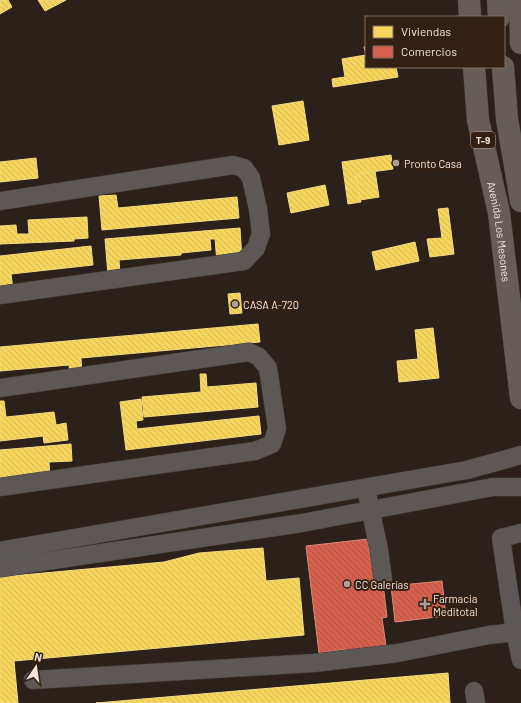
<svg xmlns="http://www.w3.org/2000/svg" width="521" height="703" font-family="Barlow,sans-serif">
<defs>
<pattern id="homes-back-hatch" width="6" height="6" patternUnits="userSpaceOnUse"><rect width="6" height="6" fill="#f6d55c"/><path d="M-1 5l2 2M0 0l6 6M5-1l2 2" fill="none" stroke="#d3b857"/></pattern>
<pattern id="shops-back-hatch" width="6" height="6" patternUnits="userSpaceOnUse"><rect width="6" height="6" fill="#d6604d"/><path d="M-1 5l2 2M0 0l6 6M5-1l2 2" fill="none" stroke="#a45649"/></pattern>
</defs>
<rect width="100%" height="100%" fill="#2b211a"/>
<g fill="url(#homes-back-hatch)" stroke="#f4da82">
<path d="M0,0H8L12,7L0,14Z"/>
<path d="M38,0H66L45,11Z"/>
<path d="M366,46V67H396L398,77L333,87L332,79L345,77L342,59L366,55L364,47Z"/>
<path d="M303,101L309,140L279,145L272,106Z"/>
<path d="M391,155L393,169L356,174L361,202L348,204L342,162Z"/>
<path d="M36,158L38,178L0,182V162Z"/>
<path d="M375,171L379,197L360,200L356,174Z"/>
<path d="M325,185L329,205L291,213L287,193Z"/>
<path d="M116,195L118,208L237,197L239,218L102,230L99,196Z"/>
<path d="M448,208L454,254L430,257L427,239L442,238L438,209Z"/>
<path d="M87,217L88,238L74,239V241L0,244V226L16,225L17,234H29L28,220Z"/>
<path d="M240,228L242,260L217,262L215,239H210L211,250L181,253V255L119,260L120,274L108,275L105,239Z"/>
<path d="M415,242L419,261L376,270L372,252Z"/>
<path d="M91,246L93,265L11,274L13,290L0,292V256Z"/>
<path d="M240,293L242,313L230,314L228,294Z"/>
<path d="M258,324L260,342L81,358L82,375L70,376L69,365L0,371V347Z"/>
<path d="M433,328L439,378L399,382L397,361L418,359L415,330Z"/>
<path d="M200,374H206L207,387L256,383L258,407L144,417L142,397L201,392Z"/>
<path d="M141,399L143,420L136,421L137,429L259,416L261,434L126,450L120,402Z"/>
<path d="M0,401H4L6,417L54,412L56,425L66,423L68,440L44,443L43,436L0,441Z"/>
<path d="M71,444L72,461L49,462L50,479L0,483V450Z"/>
<path d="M263,548L266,581L299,578L304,635L14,661L18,703H0V577L164,562L199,553Z"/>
<path d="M448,673L450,703H96Z"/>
</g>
<g fill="url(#shops-back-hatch)" stroke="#de8878">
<path d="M368,539L369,551L379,550L387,617L382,618L387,653L348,657L347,649L319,653L306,546Z"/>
<path d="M442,581L446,616L395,622L391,586Z"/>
</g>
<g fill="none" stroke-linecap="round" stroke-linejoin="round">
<g stroke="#453d37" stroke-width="19">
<g id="minor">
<path d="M0,201L233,165L244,168L251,178L258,209L261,234L256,248L244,261L0,295"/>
<path d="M0,388L249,352L259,357L268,368L277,429L272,444L255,451L0,487"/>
<path d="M368,498L379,550L383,580"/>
<path d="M521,533L501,538L515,632L521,660"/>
<path d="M0,551L467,470L521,455"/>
<path d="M0,568L302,523L493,487H521"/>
<path d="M33,680L314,663L398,653L489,635L515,632"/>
<path d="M474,691L476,703"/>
</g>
</g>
<g stroke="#453d37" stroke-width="23">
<g id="highway">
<path d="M469,0L470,17"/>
<path d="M498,0L499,17"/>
<path d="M520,0L521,43"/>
<path id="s1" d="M474,67L478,120L499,213L521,398"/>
<path d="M503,67L507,119L521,201"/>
</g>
</g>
<use href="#minor" stroke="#5d5855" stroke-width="18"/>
<use href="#highway" stroke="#665d59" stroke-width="22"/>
</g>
<g fill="#aca097" stroke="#332012" stroke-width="1.5">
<circle cx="396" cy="163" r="4"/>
<circle cx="235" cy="304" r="4"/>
<circle cx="347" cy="584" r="4"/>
<path d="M423 598h4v4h4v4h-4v4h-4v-4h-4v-4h4z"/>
</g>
<g text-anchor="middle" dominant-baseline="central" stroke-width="4" stroke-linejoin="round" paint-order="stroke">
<rect fill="#332012" stroke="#b8a99f" stroke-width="1" x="471" y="132" width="24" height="16" rx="3"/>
<g font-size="10" font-weight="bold" fill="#f1e4db">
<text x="483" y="140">T-9</text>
</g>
<g font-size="11" fill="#f1e4db" stroke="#332012" text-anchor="start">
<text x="404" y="163">Pronto Casa</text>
<text x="243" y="304">CASA A-720</text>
<text x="355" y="584">CC Galerías</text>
<text x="433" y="598">Farmacia<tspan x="433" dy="13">Meditotal</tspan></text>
</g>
<g font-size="11" fill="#f1e4db" stroke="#332012">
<text stroke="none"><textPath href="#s1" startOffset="167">Avenida Los Mesones</textPath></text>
</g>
</g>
<rect x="365" y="16" width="140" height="52" fill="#332012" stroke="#7f6e62"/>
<rect x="373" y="26" width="20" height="12" fill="#f6d55c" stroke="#7f6e62"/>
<text x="401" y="36" font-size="12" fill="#f1e4db">Viviendas</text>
<rect x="373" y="46" width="20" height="12" fill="#d6604d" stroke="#7f6e62"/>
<text x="401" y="56" font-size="12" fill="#f1e4db">Comercios</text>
<g transform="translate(36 667) rotate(13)" stroke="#332012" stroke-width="3" paint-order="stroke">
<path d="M0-3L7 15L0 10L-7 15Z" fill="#f1e4db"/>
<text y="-6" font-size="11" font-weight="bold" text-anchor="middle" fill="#f1e4db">N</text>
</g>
</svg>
